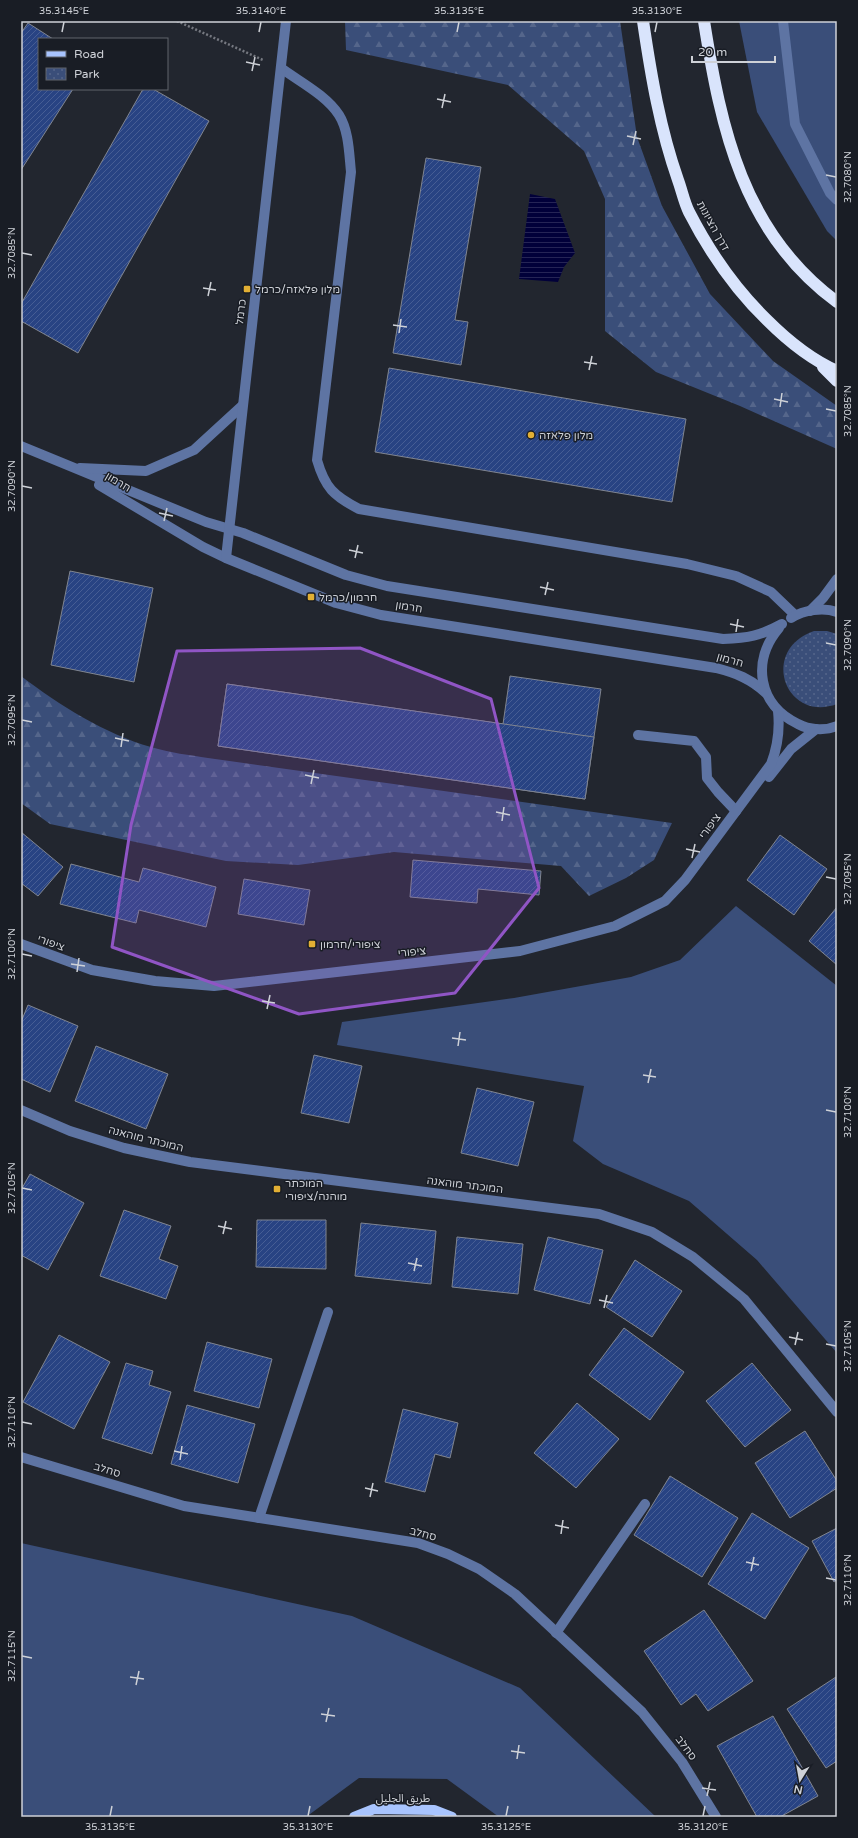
<svg xmlns="http://www.w3.org/2000/svg" width="858" height="1838" font-family="'Varela Round','Noto Sans Arabic',Heebo,sans-serif">
<defs>
<pattern id="forest-firs" width="22" height="20" patternUnits="userSpaceOnUse"><rect width="22" height="20" fill="#3a4e79"/><path d="M5 1l3.5 6h-7zM16 11l3.5 6h-7z" fill="#55668b"/></pattern>
<pattern id="park-dots" width="8" height="8" patternUnits="userSpaceOnUse"><rect width="8" height="8" fill="#3a4e79"/><path d="M2 2h.1M6 6h.1" fill="none" stroke="#55668b" stroke-width="1.8" stroke-linecap="round"/></pattern>
<pattern id="water-rules" width="6" height="5" patternUnits="userSpaceOnUse"><rect width="6" height="5" fill="#010039"/><path d="M0 2.5h6" fill="none" stroke="#252455"/></pattern>
<pattern id="building-hatch" width="6" height="6" patternUnits="userSpaceOnUse"><rect width="6" height="6" fill="#284383"/><path d="M-1 1l2-2M0 6l6-6M5 7l2-2" fill="none" stroke="#465d94"/></pattern>
</defs>
<rect width="100%" height="100%" fill="#22262f"/>
<g fill="#3a4e79">
<path d="M739,21H837V241L827,231L757,112Z"/>
<path d="M736,906L837,986V1353L757,1260L689,1201L603,1164L573,1141L584,1086L337,1045L342,1022L514,998L631,977L680,960Z"/>
<path d="M21,1543L352,1616L520,1688L656,1817H499L447,1779L359,1778L306,1817H21Z"/>
</g>
<g fill="url(#forest-firs)">
<path d="M345,21H620L637,137L662,206L710,294L773,361L837,406V449L740,406L656,372L605,331V199L584,151L508,85L346,50Z"/>
<path d="M21,676C59,705 105,734 151,747C170,753 190,755 208,758L672,823L654,860L626,878L589,896L561,866L394,852L298,865L226,861L50,824L21,803Z"/>
</g>
<path fill="url(#park-dots)" d="M814,631H827L837,634V704C785,723 759,650 814,631Z"/>
<path fill="url(#water-rules)" d="M530,194L555,199L575,253L564,267L558,282L519,279Z"/>
<g fill="url(#building-hatch)" stroke="#808590">
<path d="M28,23L53,39H39V89H73L21,170V33Z"/>
<path d="M143,89H153L209,121L78,353L21,321V304Z"/>
<path d="M426,158L481,167L455,320L468,322L461,365L393,353Z"/>
<path d="M389,368L686,419L672,502L375,452Z"/>
<path d="M70,571L153,588L134,682L51,665Z"/>
<path d="M510,676L601,689L585,799L218,746L227,684L503,724Z"/>
<path d="M227,684L594,737L585,799L218,746Z"/>
<path d="M21,832L63,867L38,896L21,883Z"/>
<path d="M780,835L827,869L794,915L747,880Z"/>
<path d="M413,860L541,871L539,895L478,889L477,903L410,897Z"/>
<path d="M71,864L139,882L143,868L216,887L206,927L139,910L136,923L60,904Z"/>
<path d="M244,879L310,890L304,925L238,914Z"/>
<path d="M837,907V965L809,941Z"/>
<path d="M28,1005L78,1026L50,1092L21,1079V1022Z"/>
<path d="M96,1046L168,1074L146,1129L75,1101Z"/>
<path d="M314,1055L362,1066L349,1123L301,1113Z"/>
<path d="M477,1088L534,1102L518,1166L461,1153Z"/>
<path d="M30,1174L84,1203L48,1270L21,1255V1190Z"/>
<path d="M124,1210L171,1226L159,1259L178,1266L166,1299L100,1276Z"/>
<path d="M257,1220H326V1269L256,1267Z"/>
<path d="M361,1223L436,1231L431,1284L355,1276Z"/>
<path d="M457,1237L523,1244L518,1294L452,1287Z"/>
<path d="M548,1237L603,1250L590,1304L534,1290Z"/>
<path d="M635,1260L682,1291L652,1337L606,1307Z"/>
<path d="M624,1328L684,1372L650,1420L589,1375Z"/>
<path d="M59,1335L110,1362L74,1429L23,1402Z"/>
<path d="M207,1342L272,1359L259,1408L194,1391Z"/>
<path d="M126,1363L153,1371L149,1385L171,1392L152,1454L102,1438Z"/>
<path d="M752,1363L791,1410L745,1447L706,1401Z"/>
<path d="M577,1403L619,1439L576,1488L534,1453Z"/>
<path d="M187,1405L255,1424L238,1483L171,1464Z"/>
<path d="M403,1409L458,1423L450,1458L435,1454L425,1492L385,1482Z"/>
<path d="M805,1431L837,1481V1488L790,1518L755,1463Z"/>
<path d="M670,1476L738,1518L702,1577L634,1535Z"/>
<path d="M752,1513L809,1548L765,1619L708,1584Z"/>
<path d="M837,1528V1580L834,1582L812,1541Z"/>
<path d="M704,1610L753,1681L708,1711L696,1694L681,1705L644,1651Z"/>
<path d="M836,1677L837,1761L826,1768L787,1709Z"/>
<path d="M773,1716L818,1796L780,1817H757L717,1746Z"/>
</g>
<g fill="none" stroke-linecap="round" stroke-linejoin="round">
<path stroke="#767981" stroke-width="2.5" stroke-dasharray="2 2" stroke-linecap="butt" d="M177,21L263,60"/>
<g stroke="#5e74a3" stroke-width="10">
<path d="M783,21L795,124L830,193L837,200"/>
<path d="M281,68C300,82 326,95 339,115C349,131 349,153 351,172L317,460C325,488 334,496 359,509L687,564L736,576L771,592L795,615"/>
<path d="M21,446L206,522L243,533L346,575L387,586L723,639C748,638 760,636 782,624"/>
<path d="M80,468L146,471L194,450L242,406"/>
<path d="M99,485L203,547L226,558L336,603L381,615L716,668C736,673 751,679 766,693"/>
<path d="M226,558L286,21"/>
<path d="M810,611L823,598L837,579"/>
<path d="M791,618C804,610 823,607 837,612"/>
<path d="M779,628C751,661 758,705 798,724C809,730 825,731 837,726"/>
<path d="M638,735L694,741L706,757L707,778L718,792L736,811"/>
<path d="M769,777L791,749L816,729"/>
<path d="M21,944L92,970L155,981L214,986L520,951L615,926L665,901L685,880L771,764C778,746 780,730 778,711"/>
<path d="M21,1110L70,1131L124,1148L190,1162L599,1214L652,1232L693,1257L744,1299L837,1412"/>
<path d="M21,1457L184,1506L418,1543L448,1554L479,1569L515,1594L642,1712L682,1762L716,1817"/>
<path d="M259,1518L328,1312"/>
<path d="M556,1633L645,1504"/>
</g>
<path stroke="#a8c4fe" stroke-width="10" d="M354,1817L374,1809L434,1810L452,1817"/>
<g stroke="#d9e4fc" stroke-width="12">
<path d="M643,21C651,75 660,129 678,180C682,191 684,202 689,212C709,251 735,289 767,320C788,341 810,359 837,371"/>
<path d="M704,21C721,129 743,233 837,302"/>
<path d="M823,367L837,381"/>
</g>
</g>
<path fill="#9055c5" fill-opacity="0.2" stroke="#9055c5" stroke-width="3" stroke-linejoin="round" d="M360,648L491,699L539,888L455,993L299,1014L112,947L131,825L177,651Z"/>
<path fill="none" stroke="#ced1d7" stroke-width="1.5" d="M62,32L64,22M259,32L261,22M457,32L459,22M655,32L657,22M246,62L260,65M252,71L255,57M437,99L451,102M442,108L445,94M627,136L641,139M633,145L636,131M826,175L836,177M22,253L32,255M203,288L216,290M208,296L211,282M393,325L407,327M399,333L401,319M584,362L597,364M589,370L592,356M774,399L788,402M780,407L782,393M826,409L836,411M22,486L32,488M159,513L173,516M164,521L167,508M349,550L363,553M355,558L358,545M540,587L554,590M545,595L548,582M730,624L744,627M736,632L738,619M826,643L836,645M22,720L32,722M115,738L129,741M121,747L123,733M305,775L319,778M311,784L314,770M496,812L510,815M502,821L504,807M686,849L700,852M692,858L695,844M826,877L836,879M22,954L32,956M71,964L85,966M77,972L79,958M262,1001L275,1003M267,1009L270,995M452,1038L466,1040M458,1046L460,1032M643,1075L656,1077M648,1083L651,1069M826,1110L836,1112M22,1188L32,1190M218,1226L232,1229M223,1234L226,1221M408,1263L422,1266M414,1271L417,1258M599,1300L613,1303M604,1308L607,1295M789,1337L803,1340M826,1344L836,1346M795,1345L798,1332M22,1422L32,1424M174,1451L188,1454M180,1460L182,1446M365,1488L378,1491M370,1497L373,1483M555,1525L569,1528M561,1534L563,1520M746,1562L759,1565M751,1571L754,1557M826,1578L836,1580M22,1656L32,1658M130,1677L144,1679M136,1685L139,1671M321,1714L335,1716M326,1722L329,1708M511,1751L525,1753M517,1759L519,1745M702,1788L716,1790M707,1796L710,1782M110,1816L112,1806M308,1816L310,1806M506,1816L508,1806M703,1816L705,1806"/>
<g fill="#e2af34" stroke="#191d25" stroke-width="1.5">
<rect x="243" y="285" width="8" height="8" rx="2"/>
<circle cx="531" cy="435" r="4"/>
<rect x="307" y="593" width="8" height="8" rx="2"/>
<rect x="308" y="940" width="8" height="8" rx="2"/>
<rect x="273" y="1185" width="8" height="8" rx="2"/>
</g>
<g text-anchor="middle" dominant-baseline="central" stroke-width="3" stroke-linejoin="round" paint-order="stroke">
<g font-size="11" fill="#ced1d7" stroke="#191d25">
<text transform="translate(713 226) rotate(61)">דרך הציונות</text>
<text transform="translate(241 312) rotate(-83)">כרמל</text>
<text transform="translate(118 482) rotate(31)">חרמון</text>
<text transform="translate(409 607) rotate(9)">חרמון</text>
<text transform="translate(730 660) rotate(16)">חרמון</text>
<text transform="translate(710 826) rotate(-53)">ציפורי</text>
<text transform="translate(51 943) rotate(20)">ציפורי</text>
<text transform="translate(412 952) rotate(-6)">ציפורי</text>
<text transform="translate(146 1139) rotate(14)">המוכתר מוהאנה</text>
<text transform="translate(465 1185) rotate(7)">המוכתר מוהאנה</text>
<text transform="translate(107 1470) rotate(17)">סחלב</text>
<text transform="translate(423 1534) rotate(15)">סחלב</text>
<text transform="translate(686 1748) rotate(53)">סחלב</text>
<text x="403" y="1798">طريق الجليل</text>
</g>
<g font-size="11" fill="#ced1d7" stroke="#191d25" text-anchor="start">
<text x="255" y="289">מלון פלאזה/כרמל</text>
<text x="539" y="435">מלון פלאזה</text>
<text x="319" y="597">חרמון/כרמל</text>
<text x="320" y="944">ציפורי/חרמון</text>
<text x="285" y="1183">המוכתר<tspan x="285" dy="13">מוהנה/ציפורי</tspan></text>
</g>
</g>
<rect width="858" height="1838" fill="none" stroke="#191d25" stroke-width="44"/>
<rect x="38" y="38" width="130" height="52" fill="#191d25" stroke="#61656c"/>
<rect x="46" y="51" width="20" height="6" fill="#a8c4fe" stroke="#61656c"/>
<text x="74" y="58" font-size="12" fill="#ced1d7">Road</text>
<rect x="46" y="68" width="20" height="12" fill="url(#park-dots)" stroke="#61656c"/>
<text x="74" y="78" font-size="12" fill="#ced1d7">Park</text>
<g transform="translate(800 1780) rotate(191)" stroke="#191d25" stroke-width="3" paint-order="stroke">
<path d="M0-3L7 15L0 10L-7 15Z" fill="#ced1d7"/>
<text y="-6" font-size="11" font-weight="bold" text-anchor="middle" fill="#ced1d7">N</text>
</g>
<path d="M692 56v6h83v-6" fill="none" stroke="#ced1d7" stroke-width="2"/>
<text x="698" y="56" font-size="12" fill="#ced1d7" stroke="#191d25" stroke-width="3" paint-order="stroke">20 m</text>
<rect x="22" y="22" width="814" height="1794" fill="none" stroke="#ced1d7" stroke-width="1.5"/>
<g font-size="10" text-anchor="middle" fill="#ced1d7">
<text x="64" y="14">35.3145°E</text>
<text x="261" y="14">35.3140°E</text>
<text x="459" y="14">35.3135°E</text>
<text x="657" y="14">35.3130°E</text>
<text transform="translate(847 177) rotate(-90)" y="4">32.7080°N</text>
<text transform="translate(11 253) rotate(-90)" y="4">32.7085°N</text>
<text transform="translate(847 411) rotate(-90)" y="4">32.7085°N</text>
<text transform="translate(11 486) rotate(-90)" y="4">32.7090°N</text>
<text transform="translate(847 645) rotate(-90)" y="4">32.7090°N</text>
<text transform="translate(11 720) rotate(-90)" y="4">32.7095°N</text>
<text transform="translate(847 879) rotate(-90)" y="4">32.7095°N</text>
<text transform="translate(11 954) rotate(-90)" y="4">32.7100°N</text>
<text transform="translate(847 1112) rotate(-90)" y="4">32.7100°N</text>
<text transform="translate(11 1188) rotate(-90)" y="4">32.7105°N</text>
<text transform="translate(847 1346) rotate(-90)" y="4">32.7105°N</text>
<text transform="translate(11 1422) rotate(-90)" y="4">32.7110°N</text>
<text transform="translate(847 1580) rotate(-90)" y="4">32.7110°N</text>
<text transform="translate(11 1656) rotate(-90)" y="4">32.7115°N</text>
<text x="110" y="1830">35.3135°E</text>
<text x="308" y="1830">35.3130°E</text>
<text x="506" y="1830">35.3125°E</text>
<text x="703" y="1830">35.3120°E</text>
</g>
</svg>
